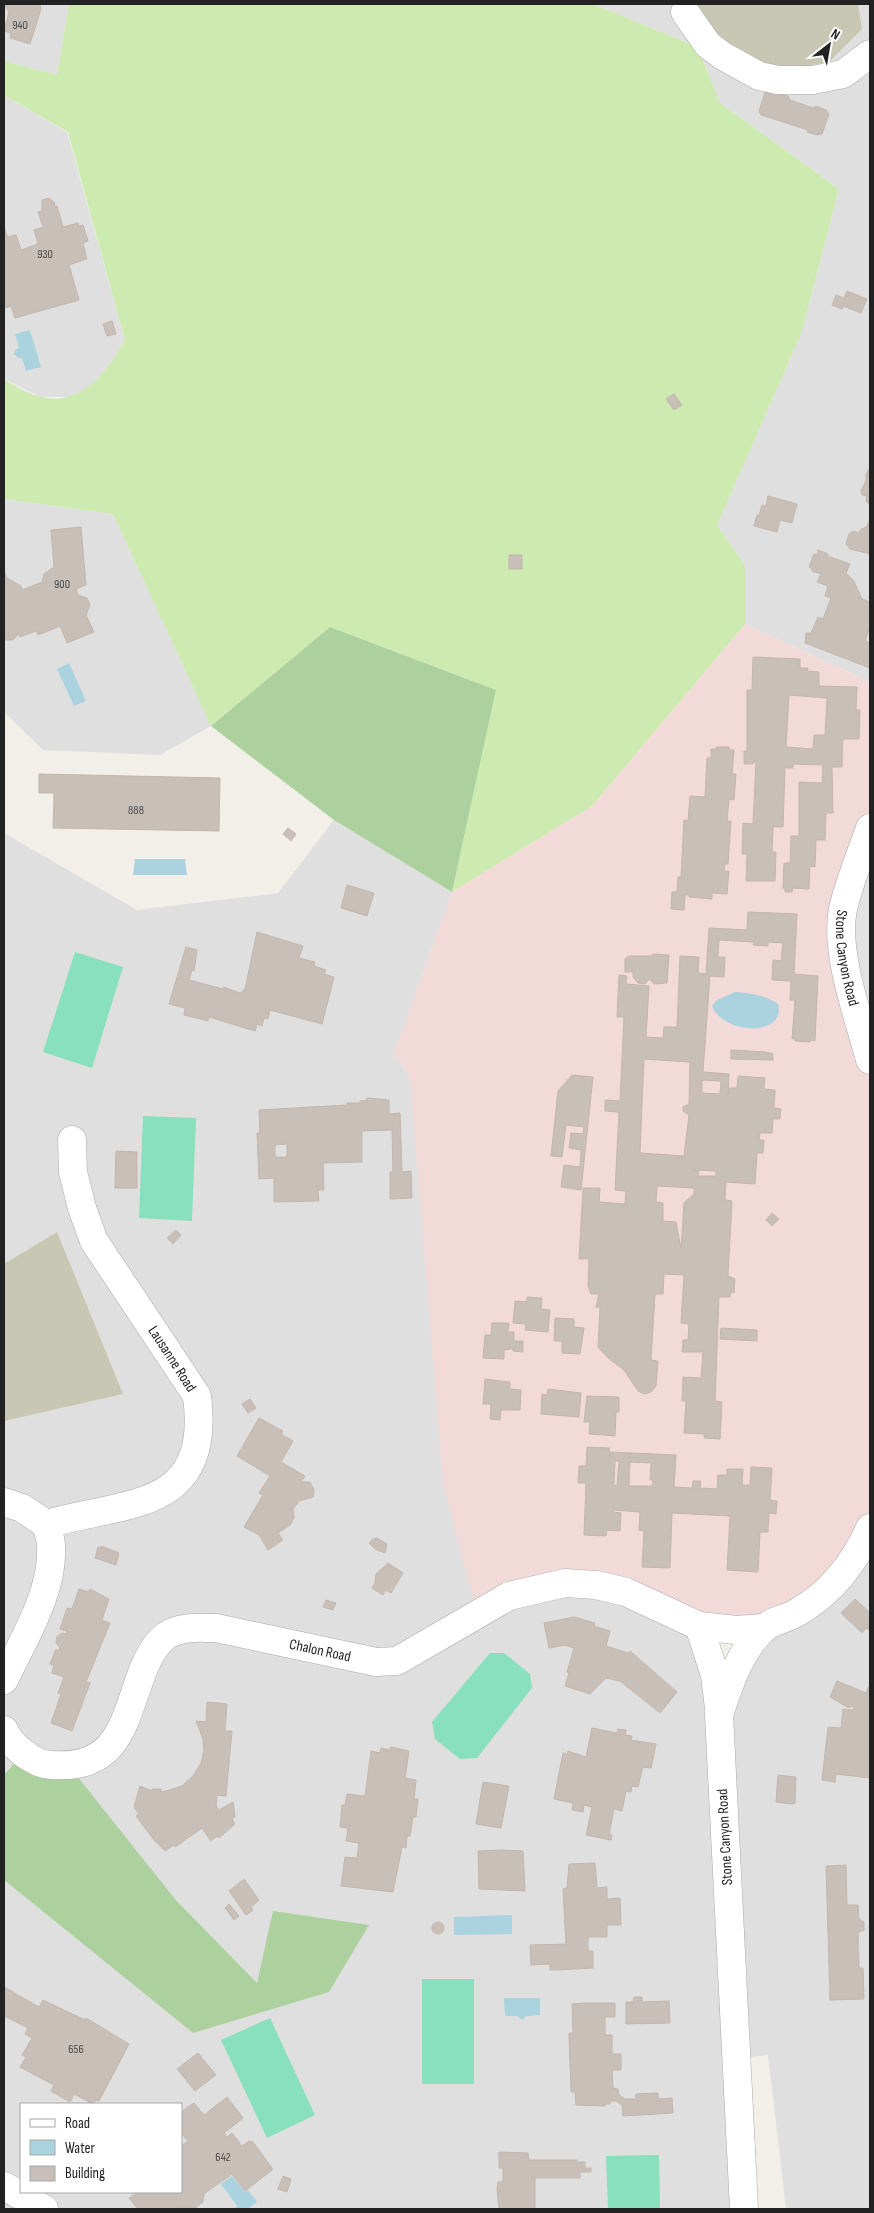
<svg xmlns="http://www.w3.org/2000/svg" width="874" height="2213" font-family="'Sofia Sans Condensed',sans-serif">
<rect width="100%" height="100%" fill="#f2efe9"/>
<g fill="#e0dfdf" fill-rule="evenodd">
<path d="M4,4H69L57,75L4,61Z"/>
<path d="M593,4H870V682L745,624V565L717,525L801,334L839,189L720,103L698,47Z"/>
<path d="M4,95L67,132L125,340L114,359L97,381L80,394L68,397H40L4,379Z"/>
<path d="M4,499L113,514L211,726L160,755L43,750L4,712Z"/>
<path d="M334,820L452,892L394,1054L410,1077L538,1588L670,1611L728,1688L870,1528V2209H786L768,2055L737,2059L744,2209H4V1880L193,2033L257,1983L175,1899L23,1753L4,1775V833L137,910L278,893ZM21,2104H181V2192H21Z"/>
</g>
<path fill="#f2dad9" d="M745,624L870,682V1528L832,1586L736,1630L596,1585L477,1614L443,1483L410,1077L394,1054L452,892L592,806Z"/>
<g fill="#c7c7b4">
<path d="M693,4H858L862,29L829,62L780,70L732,48L691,7Z"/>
<path d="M57,1232L123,1394L4,1421V1264Z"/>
</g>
<path fill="#cdebb0" d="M69,4H593L698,47L720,103L839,189L801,334L717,525L745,565V624L592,806L452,892L496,690L330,627L211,726L113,514L4,499V379C62,419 94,394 125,340L68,132L4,95V61L57,75Z"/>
<g fill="#add19e">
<path d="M330,627L496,690L452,892L334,820L211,726Z"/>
<path d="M23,1753L69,1766L175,1899L257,1983L273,1911L369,1925L329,1992L193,2033L4,1880V1775Z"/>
</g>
<g fill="#88e0be">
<path d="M75,952L123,967L92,1068L43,1052Z"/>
<path d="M143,1116L196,1118L192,1221L139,1218Z"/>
<path d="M490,1653H504L530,1674L532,1688L477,1758L460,1759L435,1739L432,1722Z"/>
<rect x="422" y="1979" width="52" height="105"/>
<path d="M270,2018L315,2115L267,2138L221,2040Z"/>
<path d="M659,2155L660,2209H608L606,2156Z"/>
</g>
<path fill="#e2e2e2" d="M870,844V1060L842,941Z"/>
<g fill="#aad3df">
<path d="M30,330L41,367L26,371L22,358H18L14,354L16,349L19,348L15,334Z"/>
<path d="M69,663L86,701L74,706L57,669Z"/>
<path d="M135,859H185L187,875H133Z"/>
<path d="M735,992C751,993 764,995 778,1004C787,1036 724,1036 712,1006L717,1000Z"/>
<path d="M512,1915V1934L454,1935V1917Z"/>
<path d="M504,1998H540V2015L526,2016L523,2020L517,2016H505Z"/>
<path d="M232,2176L245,2192L248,2190L257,2202L248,2209H234L237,2206L221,2184Z"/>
</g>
<g fill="#c7bfb8" stroke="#c4b6ab" fill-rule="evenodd">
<path d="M4,4H40L41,9L30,44L10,38L11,33L4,31L9,12Z"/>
<path d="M765,92L777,96L780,94L788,96L790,100L813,108L816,106L826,110L829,114L822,134L818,135L807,132L808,130L761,115L759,111Z"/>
<path d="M49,198L54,202L55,207L57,206L63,227L78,223L79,226L83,225L88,241L83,243L87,259L69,265L79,300L15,318L11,306L4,308V226L7,237L16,235L21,250L38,244L34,230L43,227L38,212L42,211V200Z"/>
<path d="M847,291L867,299L861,313L843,306L842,309L832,305L836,295L844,298Z"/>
<path d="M112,321L116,334L107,336L103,324Z"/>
<path d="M674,394L682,405L674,410L666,399Z"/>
<path d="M870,467V505L866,501L867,496L862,495L861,491L866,481V474Z"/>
<path d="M768,496L797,504L792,523L780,520L777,532L754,526L757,515L759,516L762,505L766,506Z"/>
<path d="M870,520V554L850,549L846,544L849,534L853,531L859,533L860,530L866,527Z"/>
<path d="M81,527L86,585L76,589L78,595L87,598L90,605L86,615L94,632L67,643L60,626L38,635L36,631L20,637L19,634L13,640H4V571L7,578L21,586L22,590L42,582L44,574L54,567L51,530Z"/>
<path d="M818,550L828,554V556L850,564L846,573L854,581L862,599L870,602V627L865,641L870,643V668L805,643L806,633H811L818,617L823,619L831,598L825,596L828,586L817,582L821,574L812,571V569L809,567L814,554L817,555Z"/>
<rect x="509" y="555" width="13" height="14"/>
<path d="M753,657L800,659V668H808L807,671L819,672V686L857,687L856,710H860L859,739H843L842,767H832L833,813H826L825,840H816L815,867L810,866L809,889L793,888L792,892H785V888H783L784,863H790L791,836H799V782L822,783L823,765L793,764V768H785L783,827H773L772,852H776L775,881H746L747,854H742L743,823L753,824L756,762H753V764H744V751H747V690H752ZM789,695L827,698L825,735H814L813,749L786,747Z"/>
<path d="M716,747H729V750H734L732,774H736L734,800L729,799L727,821H731L728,864H725L724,871H729L727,894L712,893V899L689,897V895H685L684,910L671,909L672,892H677L678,877H681L684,820L688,821L690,796L705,797L707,758H711V749H716Z"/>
<path d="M39,774L220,778L219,831L53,828L54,793H39Z"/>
<path d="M288,828L296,834L291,841L283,834Z"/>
<path d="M347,885L374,893L367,916L341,908Z"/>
<path d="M748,912L797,914L794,974L818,976L815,1041L810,1040V1042L795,1041V1039H792L795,1000H790L791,981L772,980L773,960L781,961L783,943L768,942V946L753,945L754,942L719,940L718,957H725L724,977L710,976L703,1072L729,1074L728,1095L729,1088H737L738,1076L765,1078L764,1089L775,1090L774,1108L781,1109L780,1119H773L772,1133H760L759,1140H764L763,1153H757L755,1184L726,1182L725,1200L732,1201L728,1276L735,1279L734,1293L731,1292L730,1297H719L715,1401L722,1402L720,1439L704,1438V1434L684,1433L686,1401H682L683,1377L701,1378L703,1352H682L683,1340H688L689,1324L681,1323L684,1275L664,1274L663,1294H655L651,1360L658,1361L656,1386L651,1392L644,1394L638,1391L624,1370L608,1358L598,1347L600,1307H596L599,1294H591L588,1286L589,1259H579L583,1188H600L599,1202L625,1204L626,1191L615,1190L619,1112L605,1111V1100L620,1101L624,1017H617L619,975L627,976L626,984L649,986L646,1037L663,1038L664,1027H677L680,956L699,957L698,973L706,974L709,928L747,930ZM644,1059L690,1062L689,1104L683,1107V1111L689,1115L684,1156L640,1153ZM702,1080L721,1081L720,1094L702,1093ZM694,1170L716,1171V1176H698L699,1172ZM657,1186L694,1188V1194L684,1203L681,1249L676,1222L663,1221V1203L656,1202Z"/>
<path d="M257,932L303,946L299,958L315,962L314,966L326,970L324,974L334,977L322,1024L270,1010L268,1019L264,1018L262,1026L257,1024L255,1031L209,1017L208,1021L184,1015L185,1008L169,1004L186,947L197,950L194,971L192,970L189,980L223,989V987L240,993L245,989Z"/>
<path d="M653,954L669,955L667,983L654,984L649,979L645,984L638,983L633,977V972H625V959L629,956H652Z"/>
<path d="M731,1050L766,1052L773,1054V1060L731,1059Z"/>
<path d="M572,1075L593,1077L581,1190L561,1187L564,1165L580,1167L581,1150L569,1148L571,1133L583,1134L584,1127L566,1125L562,1157L551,1156L558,1091Z"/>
<path d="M367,1098L389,1100V1114L400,1113L402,1172L411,1171L412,1198L390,1199V1172H393L392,1130L362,1131V1162L323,1163L324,1190H318L319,1201L274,1202V1178L259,1179L257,1133H260L259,1110L347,1105V1103H360V1101L367,1100ZM287,1144V1157H275V1145Z"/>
<path d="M116,1151L137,1152V1188H115Z"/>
<path d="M772,1213L779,1219L772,1226L766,1220Z"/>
<path d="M176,1230L181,1235L173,1244L167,1238Z"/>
<path d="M527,1297L542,1298L541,1309L550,1310L548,1332L525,1330L526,1324L513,1323L515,1301L527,1302Z"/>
<path d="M555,1318L574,1319V1327L584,1328L580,1354L562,1353V1341H554Z"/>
<path d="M492,1323H509L508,1332H514V1341H523V1352L513,1351V1349H510L504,1350V1359L483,1358L485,1335H491Z"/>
<path d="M721,1328L757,1330V1341L720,1339Z"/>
<path d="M485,1379L510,1382V1389L521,1390L520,1410H501L500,1420L490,1419L491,1404H483Z"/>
<path d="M548,1389L581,1393L579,1417L541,1414L542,1394L547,1395Z"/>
<path d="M587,1396L619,1397V1412H616L615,1436L589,1434L590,1422H584Z"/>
<path d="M250,1399L256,1408L248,1413L242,1404Z"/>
<path d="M259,1418L283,1431L281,1434L293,1441L281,1462L305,1476L301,1482H310L314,1490L313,1497L299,1501L293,1509L294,1518L290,1525L278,1533L283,1540L268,1550L259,1535L244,1527L263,1495L259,1493L270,1476L237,1456Z"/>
<path d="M587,1447L609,1448L610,1457V1452L676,1455L674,1487L692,1488L693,1481H701L700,1488L717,1489L718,1475H727V1469H743L742,1485H750L751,1467L772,1468L770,1500L777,1501L776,1514L769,1513L768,1532H760L758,1572L727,1570L730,1516L672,1513L670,1568L642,1567L644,1531L639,1530L640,1512L613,1510V1512L621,1513L620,1531L607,1530L606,1536L584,1535L586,1483H578L579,1466H586ZM615,1461H619L617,1486L614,1485V1482ZM630,1462L651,1463L650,1480H653L652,1486H629Z"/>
<path d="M377,1538L387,1544L385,1553L375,1549L369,1543L373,1539Z"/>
<path d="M101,1546L119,1553L116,1565L95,1558L98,1547L101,1548Z"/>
<path d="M388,1563L403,1573L391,1593L386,1590L383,1595L372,1588L375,1583L376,1574Z"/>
<path d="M79,1589L89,1592L90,1589L109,1599L102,1620L110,1623L86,1682L90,1683L72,1731L51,1723L61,1694L58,1693L64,1677L52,1673L54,1665L50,1664L56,1649L59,1651L60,1648L56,1643L57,1637L62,1633L66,1634L67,1631L60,1629L67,1608L72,1609Z"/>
<path d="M855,1599L870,1613L869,1630L866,1628L862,1633L841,1613Z"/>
<path d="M326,1600L336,1603L333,1610L323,1607Z"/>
<path d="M574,1617L595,1623L594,1626L610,1631L606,1646L628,1653L630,1651L677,1692L660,1713L620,1681L606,1678L590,1694L565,1686L569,1673L567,1672L574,1648L565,1645L549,1648L544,1623Z"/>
<path d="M837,1681L866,1693L870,1684V1778L836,1774L835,1782L822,1780L828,1727L841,1728L843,1709L853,1710L854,1707L851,1706L849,1708L830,1697Z"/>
<path d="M207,1702L227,1704L225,1731H232L226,1796L217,1795L216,1806L219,1810L233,1802L235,1817L232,1819L235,1824L219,1838L217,1836L211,1841L202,1828L175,1847L174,1845L165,1851L154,1840L136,1816L139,1814L134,1807L140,1786L152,1791V1789H161V1792L166,1791L182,1786L193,1776L201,1763L204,1750L203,1739L196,1721L206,1722Z"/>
<path d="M592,1728L617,1733L618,1729L626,1730L625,1735L632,1736L631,1740L656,1744L651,1768L643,1767L638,1787L632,1786L631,1792L626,1791L622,1811L614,1809L609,1835H612L611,1840L586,1835L592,1807L584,1805L583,1812L572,1810L573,1803L554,1799L563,1753L567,1754L568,1751L586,1757Z"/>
<path d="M391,1747L409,1751L405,1778L416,1780L414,1799H418L416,1817H413L410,1836H407L406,1848L402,1847L393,1892L341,1886L345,1857L357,1858L359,1843L346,1841L348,1828L340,1827L342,1805H345L347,1794L365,1796L371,1751L380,1753L381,1748L390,1750Z"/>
<path d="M778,1775L796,1777L795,1803L792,1804L776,1802Z"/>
<path d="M483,1782L509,1786L501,1828L476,1824Z"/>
<path d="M502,1850L523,1851L525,1891L479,1889L478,1851Z"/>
<path d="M595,1863L597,1888L607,1887V1899L620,1898L621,1925H607V1937H588V1951H593V1968L558,1970H550V1964L531,1965L530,1945L566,1944L563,1889L567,1888L569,1864Z"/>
<path d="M846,1865L847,1905H858L859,1919L864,1922V1930L858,1933L859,1968H863L864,1999L830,2000L826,1866Z"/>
<path d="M244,1879L259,1900L251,1907L253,1910L246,1915L229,1891Z"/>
<path d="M229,1904L239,1916L234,1920L225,1908Z"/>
<circle cx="438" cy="1928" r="6"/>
<path d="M4,1987L39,2007L43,2000L85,2020L86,2018L129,2044L99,2101L96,2100L93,2104L74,2094L70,2102L51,2091L54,2085L20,2067L26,2057L22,2055L32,2038L25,2034L28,2028L4,2016Z"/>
<path d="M634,1997H642V2002L669,2001L670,2023L626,2024V2002H633Z"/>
<path d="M584,2003H615V2017H605V2035H612V2054H621V2070H612L613,2088L618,2089L619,2095L625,2099H636V2094L658,2093V2099L672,2098L673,2113L623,2116L622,2105L616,2101H610V2104H605V2106L576,2105L575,2092H571L569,2033H573L572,2004Z"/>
<path d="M198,2053L216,2075L195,2091L177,2069Z"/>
<path d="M227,2097L243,2118L224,2133L227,2137L232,2133L242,2146L249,2141L253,2142L272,2168V2170L245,2191L232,2174L204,2194L203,2202L195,2208L138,2209L129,2198L138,2192H181V2146L188,2141L181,2133V2112L194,2103L204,2115Z"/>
<path d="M499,2152L528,2153L529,2160H577V2162H585V2168H591V2172H580V2178H535V2209H499L497,2189L498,2182H503V2168H499Z"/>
<path d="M283,2176L291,2179L287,2192L278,2189Z"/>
</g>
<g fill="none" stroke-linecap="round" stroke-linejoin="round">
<g stroke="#a9a9a9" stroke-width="29">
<g id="minor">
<path d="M685,12L708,45L723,56L759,76L778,80H813L843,74L870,54"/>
<path id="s1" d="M870,828C861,854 849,882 843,909C834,952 859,1018 870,1060"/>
<path d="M4,1502L22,1508L46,1524C48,1531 51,1539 51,1546C54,1591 23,1640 4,1680"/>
<path d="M46,1524C127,1501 212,1512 197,1396L94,1241L82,1208L73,1172L72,1140"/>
<path d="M719,1708L715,1675L699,1626L736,1630L764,1628"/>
<path id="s2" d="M4,1730C11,1746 33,1764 51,1765C118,1770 123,1724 142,1673C147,1660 155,1643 167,1635C182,1626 200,1628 216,1628L376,1662L397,1661L509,1596L565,1583L596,1585L626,1592L699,1626"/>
<path d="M4,2186L44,2209"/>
<path d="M744,2209L719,1715C729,1685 739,1653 762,1630C770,1621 786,1619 796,1613C830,1594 854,1564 870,1528"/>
</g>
</g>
<use href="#minor" stroke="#fff" stroke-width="28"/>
</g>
<g text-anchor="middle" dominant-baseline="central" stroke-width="5" stroke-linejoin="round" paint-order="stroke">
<g font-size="12" fill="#4b4948">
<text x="20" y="25">940</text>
<text x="45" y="254">930</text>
<text x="62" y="584">900</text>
<text x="136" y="810">888</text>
<text x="76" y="2049">656</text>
<text x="223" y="2157">642</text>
</g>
<g font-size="15" fill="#222" stroke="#fff">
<text stroke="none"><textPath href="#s1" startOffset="135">Stone Canyon Road</textPath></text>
<text transform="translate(172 1359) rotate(57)">Lausanne Road</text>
<text stroke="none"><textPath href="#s2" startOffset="408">Chalon Road</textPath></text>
<text transform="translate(725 1837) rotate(-93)">Stone Canyon Road</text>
</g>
</g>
<rect width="874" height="2213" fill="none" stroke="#222222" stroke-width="10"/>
<rect x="20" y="2103" width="162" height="90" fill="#ffffff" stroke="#a7a7a7"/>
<rect x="30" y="2119" width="25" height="8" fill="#ffffff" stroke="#a7a7a7"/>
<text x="65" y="2128" font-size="15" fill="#222222">Road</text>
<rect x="30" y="2140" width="25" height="15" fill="#aad3df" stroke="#a7a7a7"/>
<text x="65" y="2153" font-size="15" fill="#222222">Water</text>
<rect x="30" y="2166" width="25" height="15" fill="#c7bfb8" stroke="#a7a7a7"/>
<text x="65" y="2178" font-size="15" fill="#222222">Building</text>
<g transform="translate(829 45) rotate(31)" stroke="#ffffff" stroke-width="4" paint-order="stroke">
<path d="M0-4L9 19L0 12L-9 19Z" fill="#222222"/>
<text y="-8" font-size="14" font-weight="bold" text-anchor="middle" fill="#222222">N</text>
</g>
</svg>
